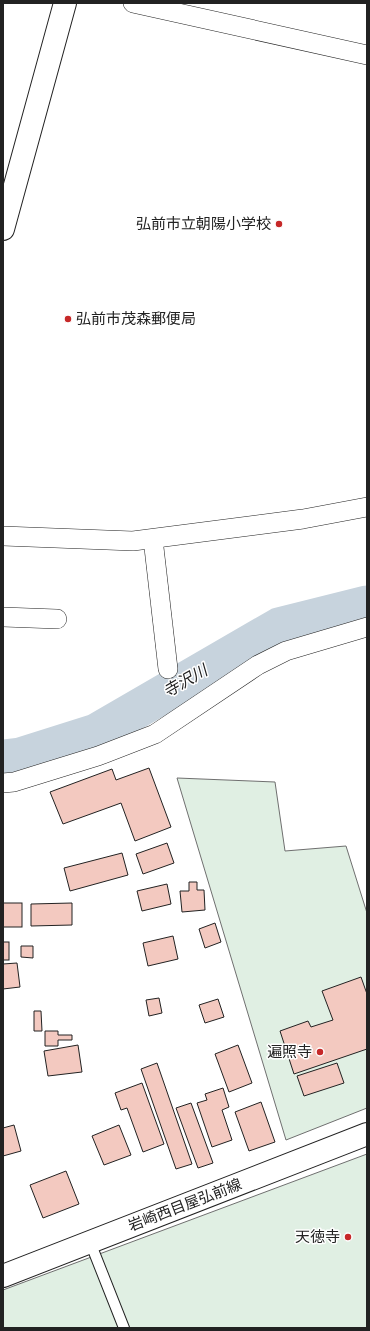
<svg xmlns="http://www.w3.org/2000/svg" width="370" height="1331" font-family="Jost,'Noto Sans JP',sans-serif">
<rect width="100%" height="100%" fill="#fff"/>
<g fill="#e0efe3" stroke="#6f6f6f">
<path d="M177,778L275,782L285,851L346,846L367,913V1108L286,1140Z"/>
<path d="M367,1154V1328H3V1290Z"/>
</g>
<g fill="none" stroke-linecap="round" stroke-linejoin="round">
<path stroke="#c7d3dd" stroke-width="39" d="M3,759L20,757L96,733L279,627L367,605"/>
</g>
<g fill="#f3c9c0" stroke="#222">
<path d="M149,768L171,827L135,841L121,803L63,824L50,792L112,769L116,780Z"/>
<path d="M167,843L174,863L143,874L136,854Z"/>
<path d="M122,853L128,875L70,891L64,868Z"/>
<path d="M189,882H197V890H204L205,910L182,912L180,891H189Z"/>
<path d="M167,884L171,904L142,911L137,891Z"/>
<rect x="3" y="903" width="19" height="24"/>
<path d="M72,903V925L31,926V904Z"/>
<path d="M215,923L221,942L205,948L199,929Z"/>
<path d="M173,936L178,959L148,966L143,943Z"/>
<rect x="3" y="942" width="6" height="18"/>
<path d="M21,946H33V958L21,957Z"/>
<path d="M17,963L20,987L3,989V964Z"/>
<path d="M361,977L367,994V1049L294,1074L280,1031L308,1021L311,1027L333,1020L322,991Z"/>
<path d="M159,998L162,1013L149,1016L146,1000Z"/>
<path d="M218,999L224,1017L205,1023L199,1005Z"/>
<path d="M34,1011H41L42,1031H34Z"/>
<path d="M45,1031H58V1035H72V1040H58V1046H45Z"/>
<path d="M78,1045L82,1072L48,1076L44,1051Z"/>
<path d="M238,1045L252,1083L229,1092L215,1054Z"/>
<path d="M157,1063L192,1164L176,1169L141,1069Z"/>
<path d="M337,1063L344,1083L304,1096L297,1076Z"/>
<path d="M142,1083L164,1144L143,1152L127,1108L121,1110L115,1093Z"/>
<path d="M223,1088L229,1107L222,1110L232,1140L212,1147L197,1103L207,1100L205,1094Z"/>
<path d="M261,1102L275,1142L249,1151L235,1112Z"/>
<path d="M191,1103L213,1163L198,1168L176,1108Z"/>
<path d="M14,1125L21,1151L3,1156V1128Z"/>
<path d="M119,1125L131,1155L104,1165L92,1136Z"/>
<path d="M66,1171L79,1204L43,1218L30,1185Z"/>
</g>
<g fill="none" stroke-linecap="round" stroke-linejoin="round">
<g stroke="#222" stroke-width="12">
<path id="service" d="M90,1242L124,1328"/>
</g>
<g stroke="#222" stroke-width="20">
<g id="minor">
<path d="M133,3L367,55"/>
<path d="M3,536L133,541L303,519L367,507"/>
<path d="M153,539L168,669"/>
<path d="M3,617L57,619"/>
<path d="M3,783L14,782L98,756L155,734L258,665L286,651L367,627"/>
</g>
</g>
<g stroke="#222" stroke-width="24">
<path id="tertiary" d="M3,229L65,3"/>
</g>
<g stroke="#222" stroke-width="24">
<path id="primary" d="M3,1276L367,1134"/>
</g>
<use href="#service" stroke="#fff" stroke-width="10"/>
<use href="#minor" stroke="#fff" stroke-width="19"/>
<use href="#tertiary" stroke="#fff" stroke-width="22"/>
<use href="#primary" stroke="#fff" stroke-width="22"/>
</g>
<g fill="#c62828" stroke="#fff" stroke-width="1.5">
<circle cx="279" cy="224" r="4"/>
<circle cx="68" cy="319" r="4"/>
<circle cx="320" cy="1052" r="4"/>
<circle cx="348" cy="1237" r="4"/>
</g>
<g text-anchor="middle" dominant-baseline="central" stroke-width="3" stroke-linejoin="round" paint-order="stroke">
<g font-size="15" fill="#222" stroke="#fff" text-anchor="end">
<text x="271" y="224">弘前市立朝陽小学校</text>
<text x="76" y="319" text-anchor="start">弘前市茂森郵便局</text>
<text x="312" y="1052">遍照寺</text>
<text x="340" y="1237">天徳寺</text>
</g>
<g font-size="15" fill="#222" stroke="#fff">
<text transform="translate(185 1205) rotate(-21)">岩崎西目屋弘前線</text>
</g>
<g font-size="16" font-style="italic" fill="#222" stroke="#fff">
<text transform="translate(185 681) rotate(-30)">寺沢川</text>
</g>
</g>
<rect width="370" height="1331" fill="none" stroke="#222222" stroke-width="8"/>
</svg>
